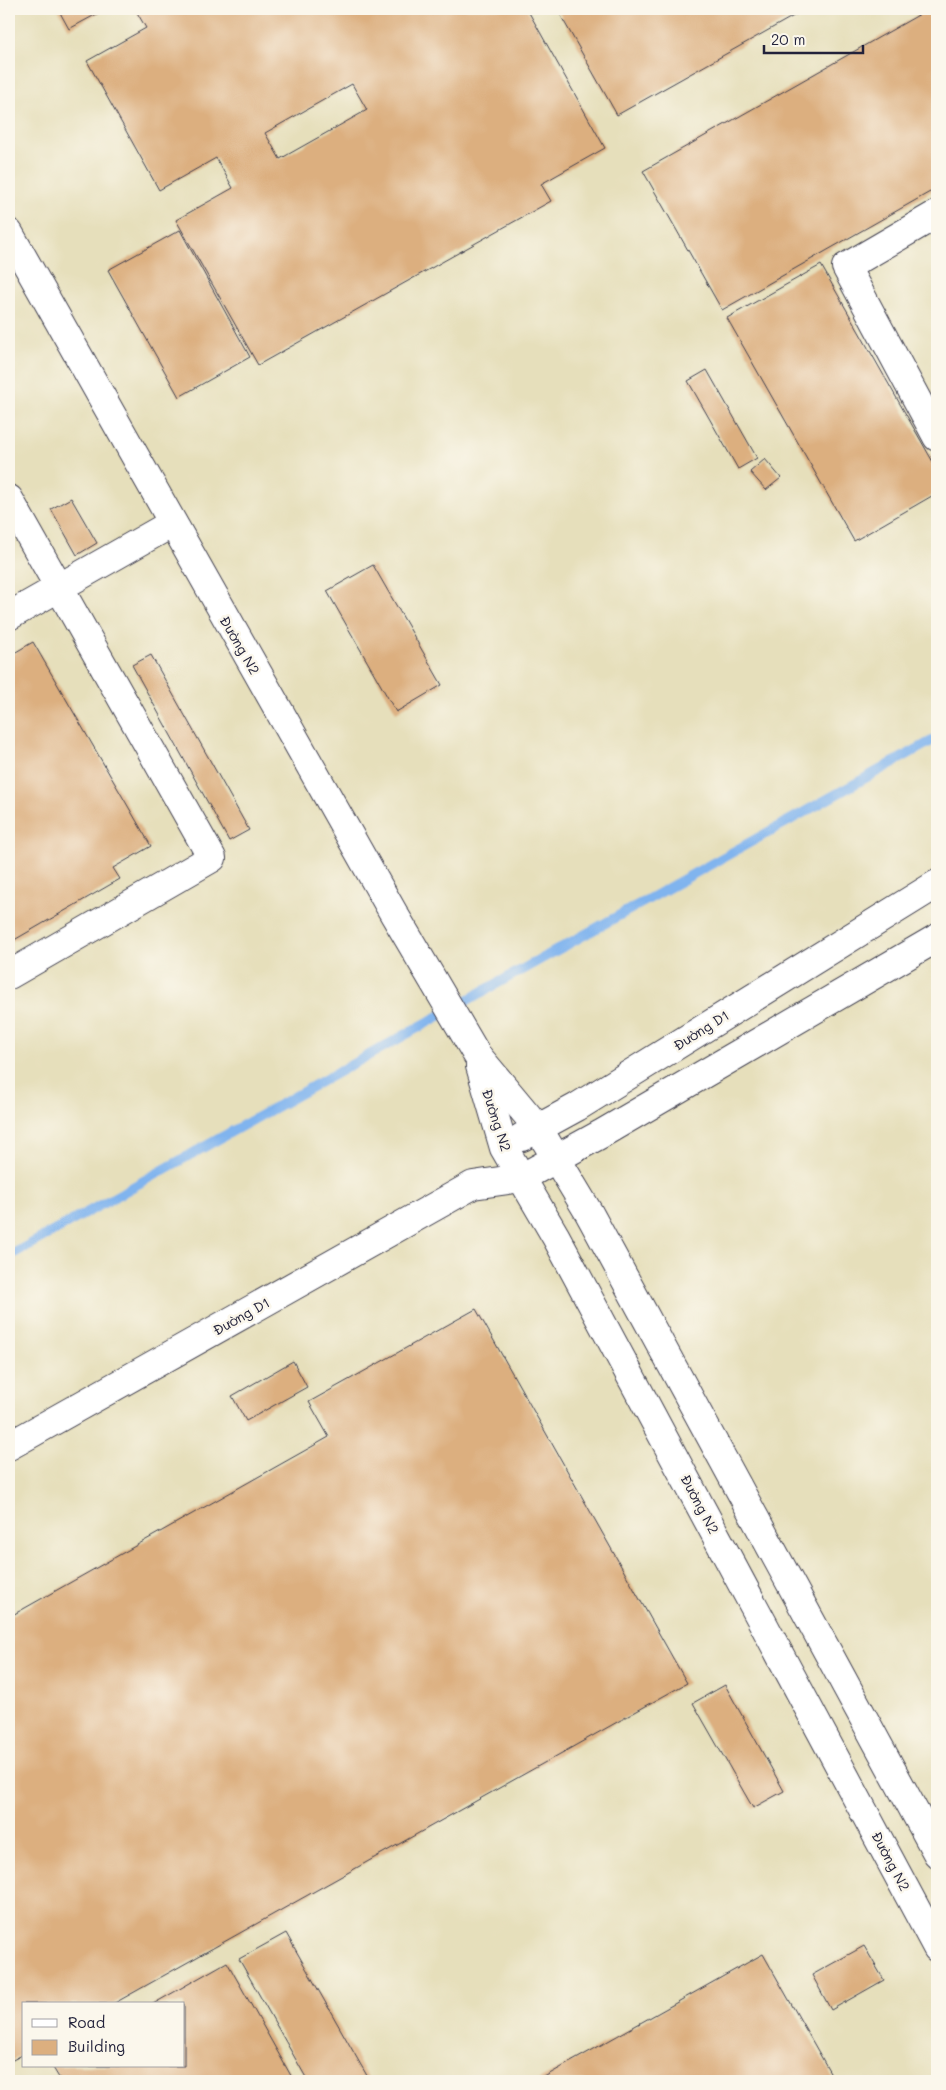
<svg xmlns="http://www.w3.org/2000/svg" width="946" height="2090" font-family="Mali,sans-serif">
<rect width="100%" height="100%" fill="#fbf7ec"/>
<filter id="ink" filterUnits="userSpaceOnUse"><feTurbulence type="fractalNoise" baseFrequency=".02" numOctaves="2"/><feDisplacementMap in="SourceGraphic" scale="10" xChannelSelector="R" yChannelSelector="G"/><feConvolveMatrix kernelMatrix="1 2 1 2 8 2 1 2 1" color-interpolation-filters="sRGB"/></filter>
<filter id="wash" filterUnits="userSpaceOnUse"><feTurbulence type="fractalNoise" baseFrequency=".0096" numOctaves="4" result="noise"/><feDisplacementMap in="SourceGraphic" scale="20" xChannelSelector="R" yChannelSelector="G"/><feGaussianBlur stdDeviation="1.12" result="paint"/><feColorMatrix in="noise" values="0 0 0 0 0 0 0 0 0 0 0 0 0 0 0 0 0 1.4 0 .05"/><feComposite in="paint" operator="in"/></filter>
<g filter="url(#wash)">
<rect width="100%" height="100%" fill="#e6dfbb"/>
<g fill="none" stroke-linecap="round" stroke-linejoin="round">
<path stroke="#80b4ee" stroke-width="10" d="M9,1256L937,738"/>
</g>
<g id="blocks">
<g fill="#dcaf7f" fill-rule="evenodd">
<path d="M58,9H106L69,29Z"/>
<path d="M135,9H527L605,148L541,184L551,201L258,365L176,220L233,188L216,158L159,190L87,61L146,28ZM352,84L367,110L280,159L265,133Z"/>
<path d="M557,9H806L617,115Z"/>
<path d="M929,9H937V188L722,310L643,171Z"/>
<path d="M180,230L250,357L179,397L108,270Z"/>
<path d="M821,265L937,469V493L854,541L727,318Z"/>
<path d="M707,370L757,458L738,469L688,381Z"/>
<path d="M765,459L781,478L766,490L750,472Z"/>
<path d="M71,498L97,543L77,555L51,509Z"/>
<path d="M373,565L442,685L396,712L327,591Z"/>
<path d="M33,642L151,846L113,868L120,879L9,943V656Z"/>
<path d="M151,655L249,830L229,841L132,665Z"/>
<path d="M476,1309L687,1683L113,2004H24V2054L9,2062V1617L329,1437L309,1402Z"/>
<path d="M293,1361L307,1387L246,1421L232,1396Z"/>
<path d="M725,1685L784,1791L753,1808L693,1703Z"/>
<path d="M286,1933L370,2081H308L239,1959Z"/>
<path d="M864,1946L884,1980L831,2010L812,1975Z"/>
<path d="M763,1954L835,2081H537Z"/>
<path d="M227,1962L294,2081H61L52,2066H184V2004H153Z"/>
</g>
</g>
</g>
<g filter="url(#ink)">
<use href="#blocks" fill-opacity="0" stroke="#3f3e4e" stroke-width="1"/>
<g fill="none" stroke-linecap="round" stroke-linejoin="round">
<g stroke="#3f3e4e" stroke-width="30">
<g id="minor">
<path d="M937,214L846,267L937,437"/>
<path d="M9,233L394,914L477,1055L538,1128L589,1213L937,1853"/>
<path d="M9,499L212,858L9,975"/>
<path d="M9,616L171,524"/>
<path d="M480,1066L504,1148L556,1237L937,1948"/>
<path d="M522,1137L577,1107L937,884"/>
<path d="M9,1446L473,1185L521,1178L601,1134L937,938"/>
</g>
</g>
<use href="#minor" stroke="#fff" stroke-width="28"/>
</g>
</g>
<g text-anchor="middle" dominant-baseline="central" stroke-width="5" stroke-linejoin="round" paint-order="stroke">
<g font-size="14" fill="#22223b" stroke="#fbf7ec">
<text transform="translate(240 645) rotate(60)">Đường N2</text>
<text transform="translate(701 1030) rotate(-32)">Đường D1</text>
<text transform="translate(497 1120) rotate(72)">Đường N2</text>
<text transform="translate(241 1316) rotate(-29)">Đường D1</text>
<text transform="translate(700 1504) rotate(62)">Đường N2</text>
<text transform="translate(891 1861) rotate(62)">Đường N2</text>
</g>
</g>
<rect width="946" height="2090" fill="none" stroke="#fbf7ec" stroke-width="30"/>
<rect x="22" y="2002" width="162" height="65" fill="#fbf7ec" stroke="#a4a2a5"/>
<rect x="32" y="2019" width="25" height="8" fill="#ffffff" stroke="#a4a2a5"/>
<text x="68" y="2028" font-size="15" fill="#22223b">Road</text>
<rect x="32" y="2040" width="25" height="15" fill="#dcaf7f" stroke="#a4a2a5"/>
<text x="68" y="2052" font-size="15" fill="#22223b">Building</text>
<path d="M764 45v8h99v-8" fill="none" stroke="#22223b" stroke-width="2.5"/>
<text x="771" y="45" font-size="15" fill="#22223b" stroke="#fbf7ec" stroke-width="4" paint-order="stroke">20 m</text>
</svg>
